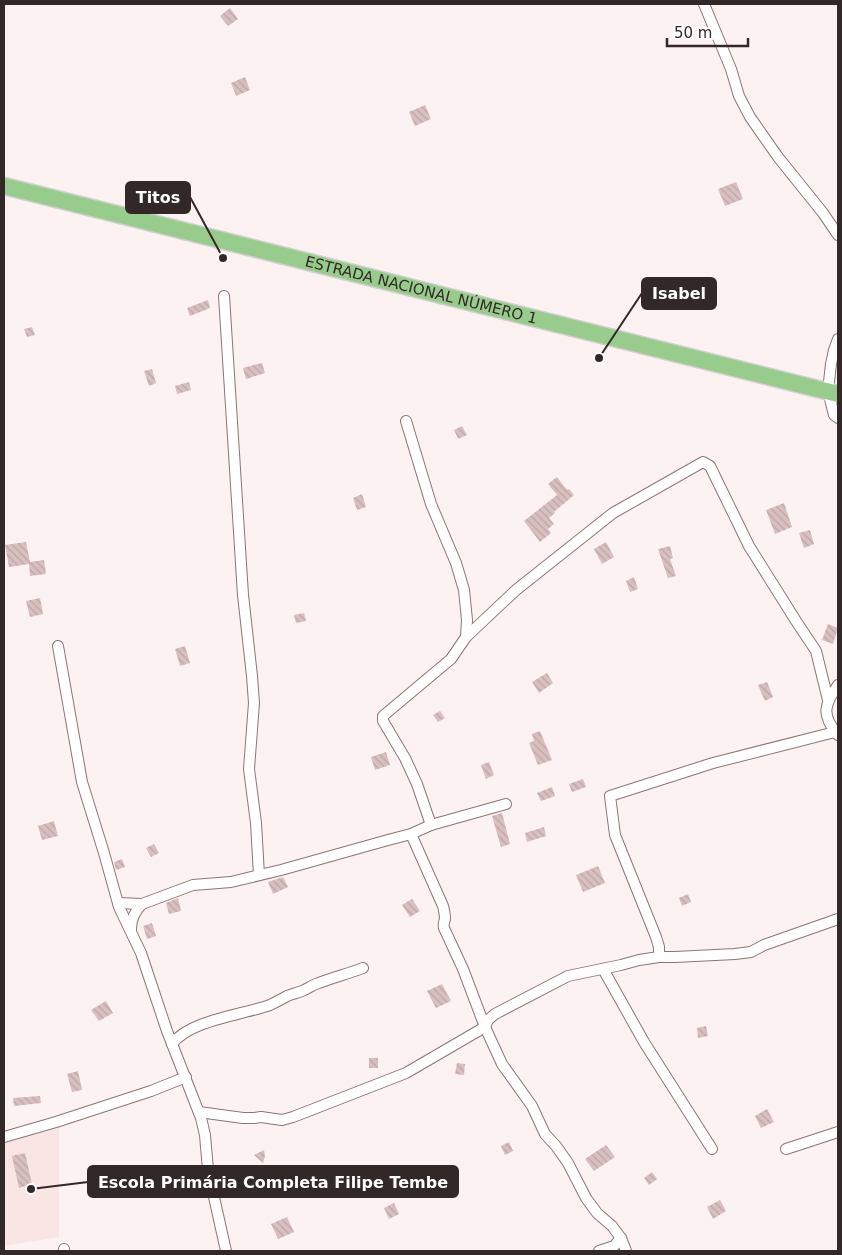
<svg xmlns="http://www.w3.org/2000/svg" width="842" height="1255" font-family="'DejaVu Sans',sans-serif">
<defs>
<pattern id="building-back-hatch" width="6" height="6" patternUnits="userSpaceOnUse" patternTransform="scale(1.25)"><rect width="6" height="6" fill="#d9c0c0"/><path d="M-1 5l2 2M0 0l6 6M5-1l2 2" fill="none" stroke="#bba5a5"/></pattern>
</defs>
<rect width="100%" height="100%" fill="#fdf2f2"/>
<path fill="#fae5e5" d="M59,1127V1237L4,1246V1140Z"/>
<g fill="url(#building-back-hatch)">
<path d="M230,8L238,19L228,26L220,16Z"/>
<path d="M245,77L250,90L236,96L231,83Z"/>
<path d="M425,105L431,119L415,126L409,112Z"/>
<path d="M736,182L743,199L725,206L718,189Z"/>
<path d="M208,300L210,308L190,316L187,308Z"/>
<path d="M32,327L35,335L27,337L24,329Z"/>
<path d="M262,363L265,373L246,379L243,368Z"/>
<path d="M152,369L156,383L149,386L144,371Z"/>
<path d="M189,382L191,390L177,394L175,386Z"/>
<path d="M462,426L467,435L458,439L454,430Z"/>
<path d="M557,477L567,490L569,489L574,495L554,512L555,513L549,518L554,524L548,529L551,533L540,542L524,521L557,495L548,484Z"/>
<path d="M362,494L366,507L357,510L353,498Z"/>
<path d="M784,503L792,527L775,534L766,510Z"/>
<path d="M810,530L814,544L804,548L799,533Z"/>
<path d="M26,542L30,562L44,560L46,574L30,576L29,564L9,567L5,545Z"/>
<path d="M606,542L614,557L602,564L594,549Z"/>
<path d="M670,546L673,558L670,559L676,576L668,578L658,549Z"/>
<path d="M634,577L638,589L630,592L626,581Z"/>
<path d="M40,598L43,614L30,617L26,601Z"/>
<path d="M304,613L306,621L296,623L294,615Z"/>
<path d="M828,624L838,628L833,644L822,640Z"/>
<path d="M185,646L190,663L180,666L175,649Z"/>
<path d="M547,673L553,683L539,693L532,682Z"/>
<path d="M767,682L773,697L765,701L758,685Z"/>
<path d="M440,711L445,718L438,722L433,715Z"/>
<path d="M540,731L552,760L538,765L529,743L534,741L532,734Z"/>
<path d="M386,752L390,765L375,770L371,757Z"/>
<path d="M489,762L494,775L486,779L481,765Z"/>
<path d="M583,779L586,787L572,792L569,784Z"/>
<path d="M552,787L555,796L541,801L537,793Z"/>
<path d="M502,813L510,844L501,847L492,816Z"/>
<path d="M54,821L58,836L42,840L38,826Z"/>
<path d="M544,827L546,836L527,842L525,833Z"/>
<path d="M154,844L159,853L151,857L146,848Z"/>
<path d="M122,859L125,867L116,870L114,862Z"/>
<path d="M598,866L605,883L583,892L576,875Z"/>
<path d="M283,877L288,887L273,894L268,882Z"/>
<path d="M688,894L691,902L682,906L679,898Z"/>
<path d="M178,898L181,911L169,914L166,903Z"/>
<path d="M412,899L420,911L410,917L402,905Z"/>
<path d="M152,923L156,936L147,939L143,926Z"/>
<path d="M442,984L451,1001L436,1008L427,991Z"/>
<path d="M106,1001L113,1013L99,1021L91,1010Z"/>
<path d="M706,1026L708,1036L698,1038L697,1028Z"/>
<rect x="369" y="1058" width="9" height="10"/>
<path d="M457,1063L465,1064L464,1075L455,1074Z"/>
<path d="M78,1071L82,1090L72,1092L67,1074Z"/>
<path d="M40,1096L41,1103L14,1106L13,1098Z"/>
<path d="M767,1109L774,1122L761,1128L755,1116Z"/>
<path d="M509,1142L513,1151L505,1155L501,1146Z"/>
<path d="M606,1145L615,1157L594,1171L585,1159Z"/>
<path d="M264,1150L265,1156L263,1163L254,1155Z"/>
<path d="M25,1153L32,1184L19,1188L12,1156Z"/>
<path d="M263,1165L268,1171L266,1173L281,1169L283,1178L277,1179L272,1185L263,1176L260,1178L254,1172Z"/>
<path d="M652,1172L657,1179L649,1185L644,1178Z"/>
<path d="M720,1200L726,1211L713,1219L707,1207Z"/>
<path d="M394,1203L399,1214L389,1219L384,1208Z"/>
<path d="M287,1217L294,1232L278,1239L271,1224Z"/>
</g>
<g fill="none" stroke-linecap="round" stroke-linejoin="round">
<g stroke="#8c7576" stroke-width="12">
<g id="minor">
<path d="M704,4L731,69L739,96L750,117L778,157L823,213L838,235"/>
<path d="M224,296L243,595L252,676L254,703L249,769L256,823L259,875"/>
<path d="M838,339L834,350L831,364L828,391L834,415L838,418"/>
<path d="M406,421L431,504L456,563L464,590L467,620L466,637"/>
<path d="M58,646L82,782L104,853L119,907L141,953L167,1031L201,1118L205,1135L208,1170L226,1251"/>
<path d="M838,685C824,705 821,715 838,735"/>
<path d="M431,825L417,784L405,758L383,721V716L451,659L466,637L516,590L613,513L703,462L710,466L749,546L796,621L816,651L828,700"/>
<path d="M411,834L443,906C444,910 445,915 445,919C444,922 443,924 444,928L463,969L485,1027L502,1064L532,1106L545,1134L556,1146L568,1163L586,1198L597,1213L612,1226L621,1238L626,1251"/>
<path d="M118,903L142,904L193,885L231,882L281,870L388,840L411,834L431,825L506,804"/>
<path d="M131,929C131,918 135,911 142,904"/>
<path d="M659,957V947L656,937L615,835L610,796L713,763L835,732"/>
<path d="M603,969L644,1042L712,1149"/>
<path d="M172,1044C190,1020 242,1015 270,1005C276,1002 282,999 287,996C292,994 297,993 302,991C307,989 311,986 316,984C331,978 347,974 363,968"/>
<path d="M199,1112L243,1118H254L261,1117L282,1120L293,1117L406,1073L485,1027L488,1020L495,1014L568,976L621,965L639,960L659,957H675L735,954L751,952L764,945L838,919"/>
<path d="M4,1137L56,1122L151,1091L186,1077"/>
<path d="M786,1149L838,1132"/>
<path d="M64,1249V1251"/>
<path d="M599,1251L614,1246L621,1238"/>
</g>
</g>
<g stroke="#d2d0d0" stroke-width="19">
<g id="trunk">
<path id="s1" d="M4,186L838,394"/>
</g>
</g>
<use href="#minor" stroke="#fff" stroke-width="10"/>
<use href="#trunk" stroke="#98cc8c" stroke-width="16"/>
</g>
<g text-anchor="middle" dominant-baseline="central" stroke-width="4" stroke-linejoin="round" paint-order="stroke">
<g font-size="15" fill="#322828" stroke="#fff">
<text stroke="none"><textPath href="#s1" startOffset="430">ESTRADA NACIONAL NÚMERO 1</textPath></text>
</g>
</g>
<path fill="none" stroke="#322828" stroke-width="2" d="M223 258L190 197M599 358L642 293M31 1189L88 1182"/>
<g fill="#322828" stroke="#fff" stroke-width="2">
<circle cx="223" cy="258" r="5"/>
<circle cx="599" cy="358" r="5"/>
<circle cx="31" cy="1189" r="5"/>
</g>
<g fill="#322828" stroke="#322828" stroke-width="2">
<rect x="126" y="182" width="64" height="31" rx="5"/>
<rect x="642" y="278" width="74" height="31" rx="5"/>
<rect x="88" y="1166" width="370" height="31" rx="5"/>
</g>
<g font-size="16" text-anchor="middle" font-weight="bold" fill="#fff">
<text x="158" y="203">Titos</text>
<text x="679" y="299">Isabel</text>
<text x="273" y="1188">Escola Primária Completa Filipe Tembe</text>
</g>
<rect width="842" height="1255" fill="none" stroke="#322828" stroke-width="10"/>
<path d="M667 38v8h81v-8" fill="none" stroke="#322828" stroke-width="2.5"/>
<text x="674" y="38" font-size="15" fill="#322828" stroke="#ffffff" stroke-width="4" paint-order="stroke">50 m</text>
</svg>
